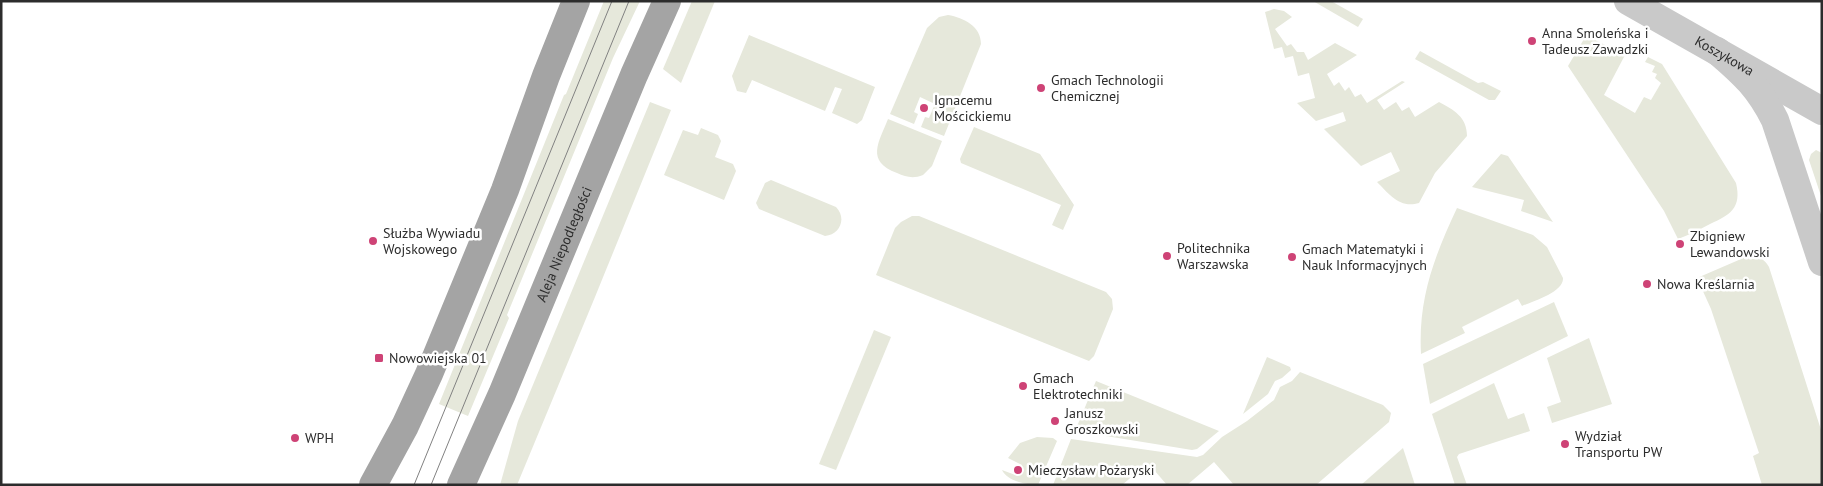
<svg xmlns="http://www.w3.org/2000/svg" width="1823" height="486" font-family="'PT Sans',sans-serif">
<rect width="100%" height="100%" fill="#fff"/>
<g fill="#e6e8db">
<path d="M604,1H640L613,58L507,315L509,318L468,416L439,404L564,95L566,94Z"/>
<path d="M692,1H715L681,83L663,69Z"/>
<path d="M1313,1H1331L1363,19L1358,27Z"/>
<path d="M1274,9L1284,11L1292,17L1275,29L1287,46L1291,44L1297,52H1304L1308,60L1335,43L1357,55L1327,74L1334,86L1339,82L1345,91L1349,87L1355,97L1361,94L1367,103L1402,81L1405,82L1377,100L1384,110L1396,102L1402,111L1409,107L1415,117L1439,102C1454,110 1467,117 1467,136L1435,173L1419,203C1400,209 1389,194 1377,182L1400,171L1391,152L1361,166L1324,129L1346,121L1343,112L1316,121L1297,103L1315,98L1309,73L1298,76L1293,56L1285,58L1282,47L1274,49L1265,12Z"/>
<path d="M948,15C964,18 981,26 981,44L944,136L921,127L925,117L929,118L935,104L920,97L914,112L918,114L914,124L890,114L927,28L939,17Z"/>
<path d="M749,35L875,87L862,120L857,124L832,113L842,89L835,87L825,111L752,80L746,93L737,91L732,76Z"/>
<path d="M1589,37L1625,55L1604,95L1635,113L1644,97L1651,100L1661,83L1655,78L1657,74L1652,72L1655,66L1645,62L1648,57L1662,64L1736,183C1742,208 1730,215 1710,224C1699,230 1689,235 1678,239L1664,211L1568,66L1584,39Z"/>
<path d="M1420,51L1478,83L1483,82L1501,91L1495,100H1489L1415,59Z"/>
<path d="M650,102L671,110L595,297L517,485H500L518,421Z"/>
<path d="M888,119L942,141L932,166L923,175C913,179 906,177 897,173C865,161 879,142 888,119Z"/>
<path d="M974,127L1040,154L1074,205L1063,230L1052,225L1061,205L961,163L960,159Z"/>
<path d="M701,128L718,135L721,141L715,157L733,164L736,171L724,200L664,175L683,130L698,135Z"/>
<path d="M1816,150L1822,153V199L1809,160L1811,154Z"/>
<path d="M1501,154L1508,156L1553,222L1521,211L1524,200L1472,187Z"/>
<path d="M771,180L836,207C847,218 840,235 825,236L759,209L756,203L765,183Z"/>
<path d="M1457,208L1533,235L1547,247L1563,278C1564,292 1533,301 1522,306L1518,299L1462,327L1465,333L1421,354C1418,299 1434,257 1457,208Z"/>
<path d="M912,216H919L1106,292L1112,299L1113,309L1094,356L1089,361L876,275L895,228L901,222Z"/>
<path d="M1748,256C1758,255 1764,259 1769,267L1822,433V485H1762L1753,456L1759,453L1711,309L1697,278Z"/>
<path d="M1554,302L1568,336L1430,404L1423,364Z"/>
<path d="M874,330L891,337L836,470L819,464Z"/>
<path d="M1589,338L1612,404L1552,423L1547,407L1561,402L1547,358Z"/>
<path d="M1267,357L1290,367L1291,370L1282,378L1275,381L1268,394L1243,414Z"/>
<path d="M1300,372L1383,405L1391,413L1389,422L1316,485H1234L1214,462L1187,485H1167L1148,463L1122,485H1053L1071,439L1197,457L1203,455L1222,437L1247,421L1274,400L1280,387L1292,381Z"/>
<path d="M1096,381L1219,431L1197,449L1192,450L1075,431Z"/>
<path d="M1494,383L1508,419L1524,413L1530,431L1459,454L1457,457L1467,485H1455L1432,414Z"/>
<path d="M1037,437L1053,438L1057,441L1038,485C1027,485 1007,481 1002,470L1018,476L1022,465L1008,458L1020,443Z"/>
<path d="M1403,448L1415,485H1361Z"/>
</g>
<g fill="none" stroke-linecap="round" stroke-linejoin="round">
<g stroke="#c9c9c9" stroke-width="28">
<path id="s1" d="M1628,1L1822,111"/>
<path d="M1717,51C1744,74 1759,88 1775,120L1822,262"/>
</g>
<g stroke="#a4a4a4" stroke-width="28">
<path d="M373,485L405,426L429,374L505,190L546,76L576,1"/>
<path id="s2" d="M461,485L502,394L634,75L667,1"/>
</g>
<g stroke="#818181" stroke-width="1">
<path d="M414,485L612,1"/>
<path d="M431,485L629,1"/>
</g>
</g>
<g fill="#ce4376" stroke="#fff" stroke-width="2">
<circle cx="1532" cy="41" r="5"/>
<circle cx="1041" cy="88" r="5"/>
<circle cx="924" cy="108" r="5"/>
<circle cx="373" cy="241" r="5"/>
<circle cx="1680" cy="244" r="5"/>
<circle cx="1167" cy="256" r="5"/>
<circle cx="1292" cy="257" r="5"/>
<circle cx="1647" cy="284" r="5"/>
<rect x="374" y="353" width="10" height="10" rx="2.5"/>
<circle cx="1023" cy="386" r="5"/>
<circle cx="1055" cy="421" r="5"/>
<circle cx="295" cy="438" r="5"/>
<circle cx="1565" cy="444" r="5"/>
<circle cx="1018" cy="470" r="5"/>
</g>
<g text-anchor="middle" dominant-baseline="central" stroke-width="5" stroke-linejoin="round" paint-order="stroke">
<g font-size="14" fill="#2c2c2c" stroke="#fff" text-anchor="start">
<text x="1542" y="33">Anna Smoleńska i<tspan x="1542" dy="16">Tadeusz Zawadzki</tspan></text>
<text x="1051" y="80">Gmach Technologii<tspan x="1051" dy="16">Chemicznej</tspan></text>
<text x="934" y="100">Ignacemu<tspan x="934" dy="16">Mościckiemu</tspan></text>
<text x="383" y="233">Służba Wywiadu<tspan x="383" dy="16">Wojskowego</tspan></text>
<text x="1690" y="236">Zbigniew<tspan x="1690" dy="16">Lewandowski</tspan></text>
<text x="1177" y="248">Politechnika<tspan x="1177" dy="16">Warszawska</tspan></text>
<text x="1302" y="249">Gmach Matematyki i<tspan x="1302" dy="16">Nauk Informacyjnych</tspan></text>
<text x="1657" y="284">Nowa Kreślarnia</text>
<text x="389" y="358">Nowowiejska 01</text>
<text x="1033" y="378">Gmach<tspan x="1033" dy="16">Elektrotechniki</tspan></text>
<text x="1065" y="413">Janusz<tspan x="1065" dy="16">Groszkowski</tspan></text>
<text x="1575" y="436">Wydział<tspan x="1575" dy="16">Transportu PW</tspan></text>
<text x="305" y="438">WPH</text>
<text x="1028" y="470">Mieczysław Pożaryski</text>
</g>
<g font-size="14" fill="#2c2c2c" stroke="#fff">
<text stroke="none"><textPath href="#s1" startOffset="111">Koszykowa</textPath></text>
<text stroke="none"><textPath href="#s2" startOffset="262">Aleja Niepodległości</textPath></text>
</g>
</g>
<rect width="1823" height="486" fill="none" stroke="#2c2c2c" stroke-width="5"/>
</svg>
